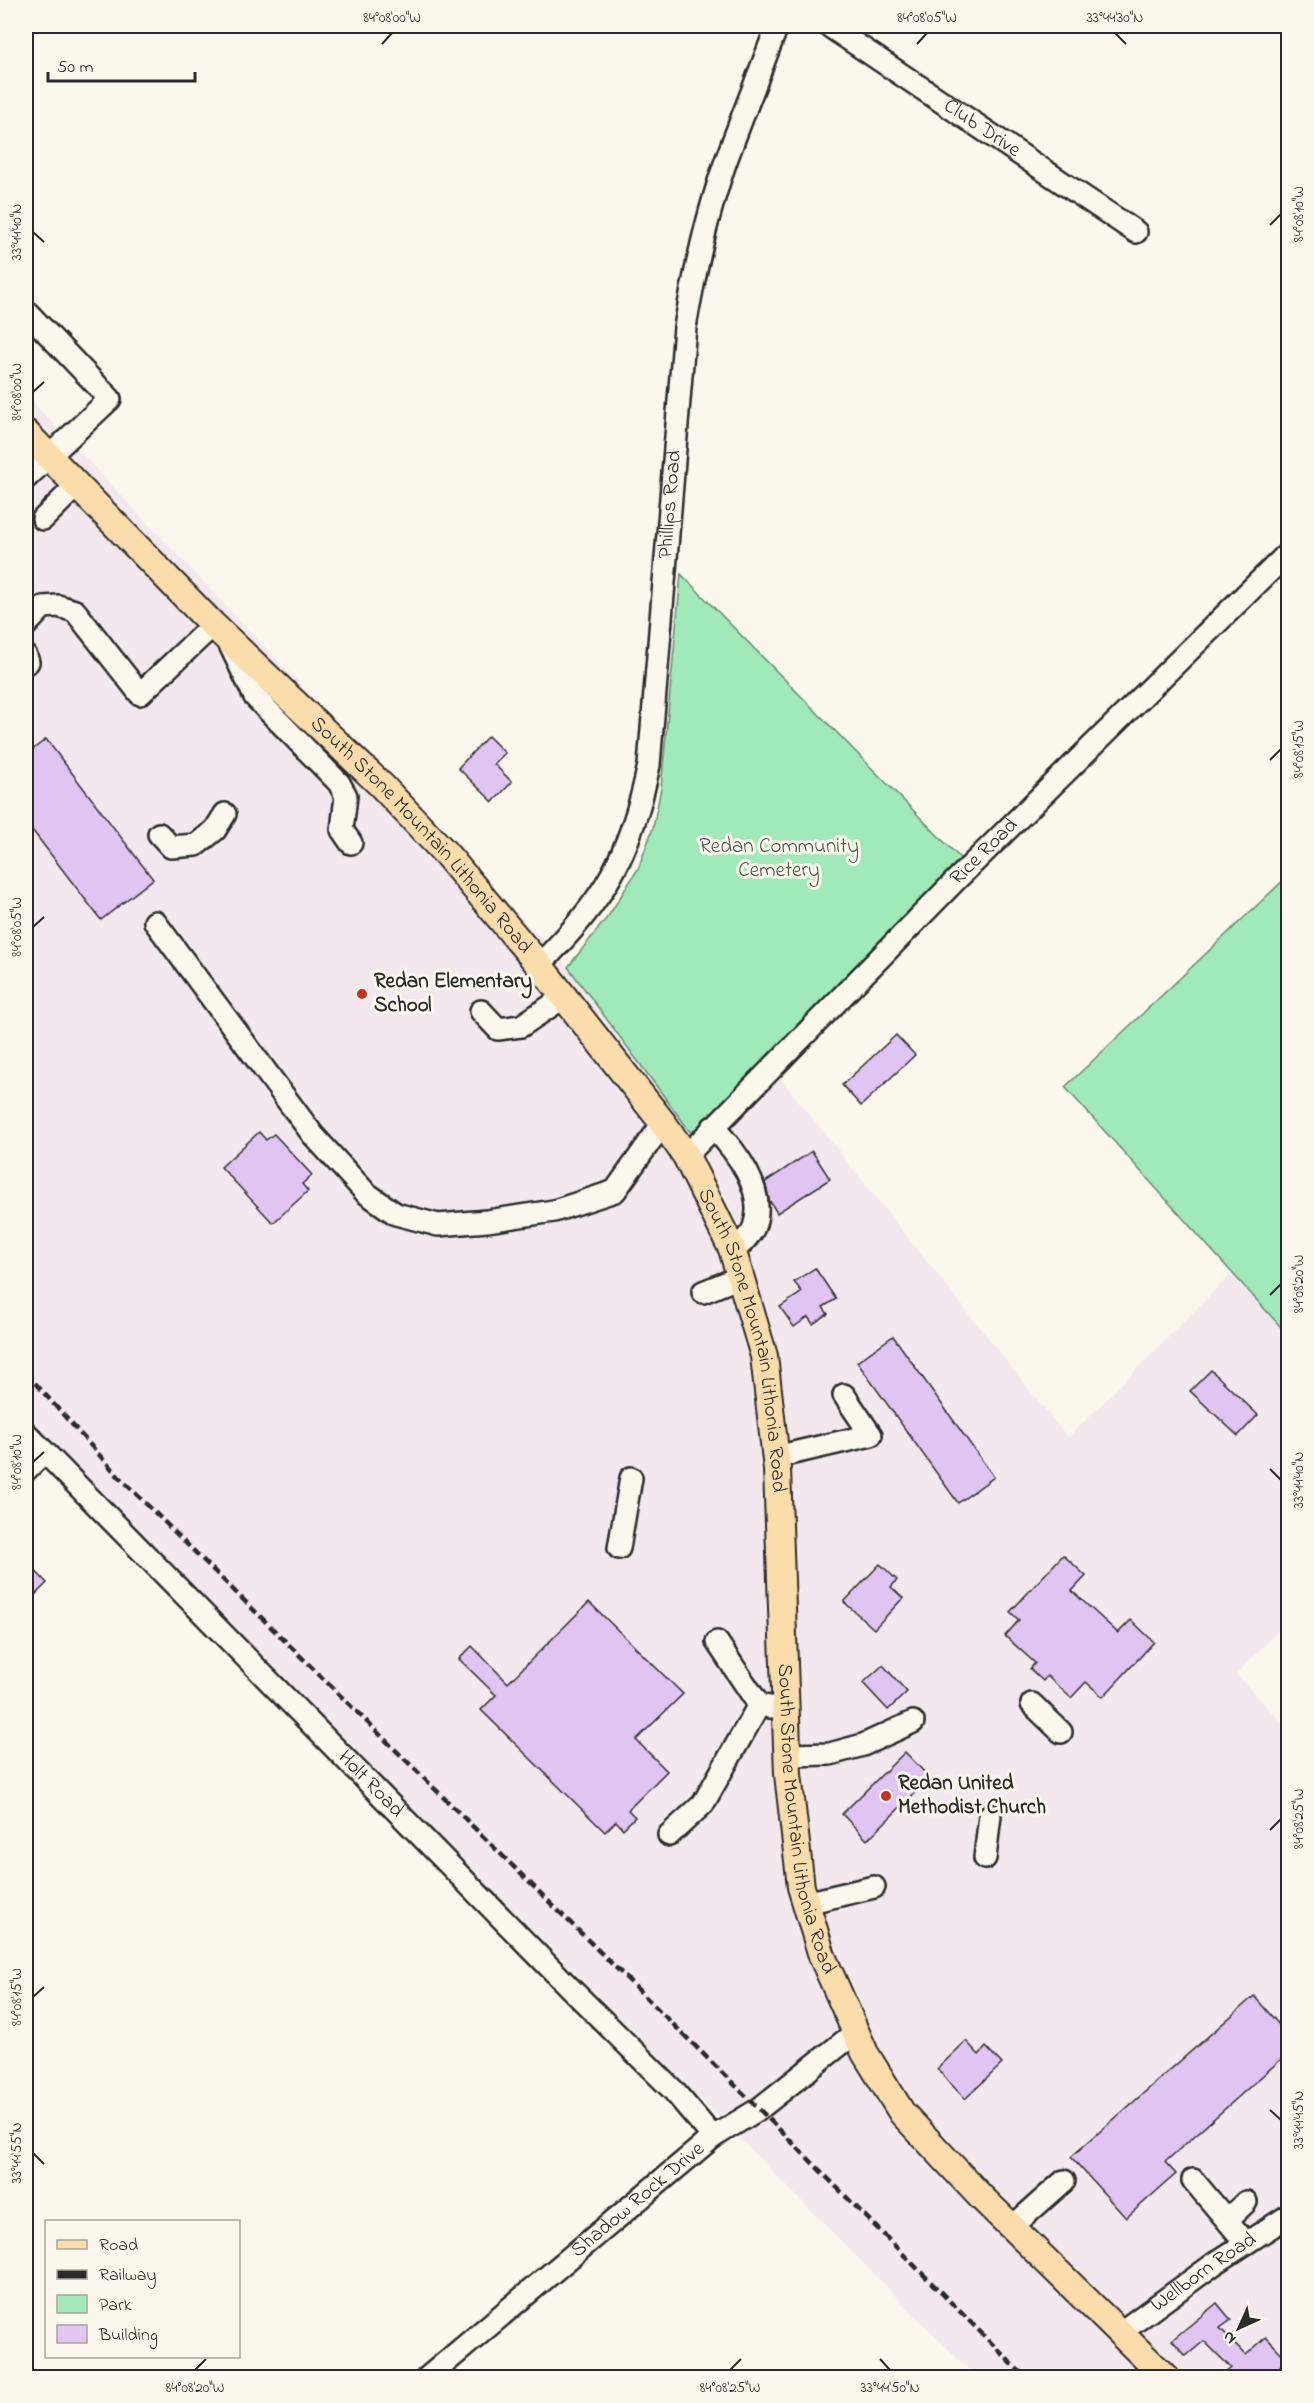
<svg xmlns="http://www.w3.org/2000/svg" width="1314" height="2403" font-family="'Indie Flower',sans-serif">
<rect width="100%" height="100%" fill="#fbf7ec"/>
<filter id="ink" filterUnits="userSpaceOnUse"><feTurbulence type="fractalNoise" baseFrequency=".0167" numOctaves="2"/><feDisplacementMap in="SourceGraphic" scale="12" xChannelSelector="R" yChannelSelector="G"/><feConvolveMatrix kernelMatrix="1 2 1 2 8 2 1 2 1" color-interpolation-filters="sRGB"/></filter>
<g filter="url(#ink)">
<path fill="#f3e8ee" d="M26,395L568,967L692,1134L765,1059L1068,1438L1232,1273L1288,1335V1621L1236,1674L1288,1729V2377H976L26,1419Z"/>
<g fill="#a0eab9" stroke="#668a72" stroke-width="1.5">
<path d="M681,574L962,860L692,1134L568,967L609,915L638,869L653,828L661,788Z"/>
<path d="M1288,876V1335L1065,1087Z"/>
</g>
<g fill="#e0c4f2" stroke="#2b2b2b" stroke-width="1.5">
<path d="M488,736L505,753L494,764L512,782L493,802L458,768Z"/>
<path d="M46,739L153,879L101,920L26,822V755Z"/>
<path d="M896,1035L915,1055L861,1106L842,1085Z"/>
<path d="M259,1132L266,1140L274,1134L312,1175L302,1184L308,1191L273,1223L221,1167Z"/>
<path d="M812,1151L830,1179L777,1213L769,1200L765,1182Z"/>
<path d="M815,1268L836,1299L823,1307L828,1314L813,1324L808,1317L794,1327L780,1307L802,1292L794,1282Z"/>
<path d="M893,1336L994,1477L958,1503L857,1362Z"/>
<path d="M1211,1370L1258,1415L1238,1436L1190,1391Z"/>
<path d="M1063,1555L1086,1576L1072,1591L1118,1633L1131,1620L1154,1642L1103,1697L1086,1682L1071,1698L1047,1676L1043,1681L1030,1669L1035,1663L1005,1636L1019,1620L1010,1612Z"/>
<path d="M26,1561L47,1583L26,1604Z"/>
<path d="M880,1564L897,1580L891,1587L903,1598L874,1629L844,1602Z"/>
<path d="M589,1602L683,1694L636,1740L667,1771L628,1810L635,1817L623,1829L616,1821L605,1832L481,1710L496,1695L459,1659L472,1646L508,1683Z"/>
<path d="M883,1665L907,1692L888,1710L863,1683Z"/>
<path d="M905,1752L930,1778L867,1840L842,1814Z"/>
<path d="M1254,1996L1288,2035V2053L1165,2162L1176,2174L1126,2218L1071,2157Z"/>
<path d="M966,2041L979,2055L986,2047L1002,2064L965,2099L937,2069Z"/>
<path d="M1217,2303L1231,2320L1220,2328L1246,2355L1266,2337L1287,2359L1268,2378H1220L1231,2368L1204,2341L1186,2356L1172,2340Z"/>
</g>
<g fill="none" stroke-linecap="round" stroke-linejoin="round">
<g stroke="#2b2b2b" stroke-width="26">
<g id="minor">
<path id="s1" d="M829,26L1136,232"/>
<path d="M26,311L110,399L26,478"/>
<path d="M43,519L77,485"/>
<path d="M26,625L43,607L58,606L75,611L140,694L213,625"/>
<path d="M230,645L255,697L339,783L346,796L342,830L351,843"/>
<path d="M26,656L28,662"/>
<path d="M159,834L171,847L196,845L215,830L225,814"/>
<path d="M155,922L313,1135L366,1193L396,1214L438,1225L487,1221L554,1211L615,1191L663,1123"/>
<path id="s2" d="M539,965C605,900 630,856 649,765L685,327C695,270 707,213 727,158C743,114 761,70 777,26"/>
<path d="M481,1011L498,1029L521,1026L564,997"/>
<path d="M713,1127C736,1151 767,1191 754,1227C751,1236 739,1245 733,1252"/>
<path id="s3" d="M686,1156L955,881L1288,553"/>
<path d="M703,1292L740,1277"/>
<path id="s4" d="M26,1433L572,1990L673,2090L713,2137"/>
<path d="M776,1457L871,1435L844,1395"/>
<path d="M26,1470L44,1452"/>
<path d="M619,1548L631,1478"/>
<path d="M717,1642L759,1705L770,1707"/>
<path d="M1032,1704L1061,1732"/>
<path d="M787,1755L830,1754L863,1745L913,1722"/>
<path d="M669,1835L703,1804L759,1705"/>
<path d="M985,1858L990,1815"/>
<path d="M806,1903L874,1887"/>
<path d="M1193,2180L1246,2243"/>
<path d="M1228,2219L1246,2202"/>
<path d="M1012,2227L1064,2181"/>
<path id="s5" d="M1121,2332L1214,2264L1288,2216"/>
<path id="s6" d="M427,2378L713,2137L759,2109L856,2032"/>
</g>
</g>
<g stroke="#2b2b2b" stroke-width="30">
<g id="major">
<path id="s7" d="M26,433L213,625L382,786L447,855L539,965L663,1123L686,1156L732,1249L764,1356L777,1469L788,1774L801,1887L822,1956L865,2053L902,2113L980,2196L1166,2378"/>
</g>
</g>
<use href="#minor" stroke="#fbf7ec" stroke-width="21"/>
<use href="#major" stroke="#faddab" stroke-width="26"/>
<path stroke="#2b2b2b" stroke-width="4.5" stroke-dasharray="9 4.5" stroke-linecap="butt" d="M26,1373L119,1477L759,2109L1026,2378"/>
</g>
</g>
<path fill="none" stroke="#2b2b2b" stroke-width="2" d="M1115,33L1126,44M382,44L392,33M917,44L927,33M1270,225L1281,214M33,232L44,242M33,392L44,382M1270,760L1281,749M33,927L44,917M1270,1295L1281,1284M33,1462L44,1452M1270,1469L1281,1480M1270,1830L1281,1819M33,1997L44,1987M1270,2110L1281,2120M33,2153L44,2164M880,2359L890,2370M195,2370L206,2359M730,2370L741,2359"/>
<g fill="#c8321e" stroke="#fbf7ec" stroke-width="2">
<circle cx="362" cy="994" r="6"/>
<circle cx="886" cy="1796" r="6"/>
</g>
<g text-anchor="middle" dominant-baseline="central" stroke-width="6" stroke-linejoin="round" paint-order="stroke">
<g font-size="21" fill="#2b2b2b" stroke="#fbf7ec">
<text stroke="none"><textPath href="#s1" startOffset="184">Club Drive</textPath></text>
<text stroke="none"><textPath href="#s2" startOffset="494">Phillips Road</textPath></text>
<text stroke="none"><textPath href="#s7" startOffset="564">South Stone Mountain Lithonia Road</textPath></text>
<text stroke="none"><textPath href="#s3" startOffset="426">Rice Road</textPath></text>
<text stroke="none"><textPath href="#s7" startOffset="1176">South Stone Mountain Lithonia Road</textPath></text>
<text stroke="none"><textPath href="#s4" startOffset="492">Holt Road</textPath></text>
<text stroke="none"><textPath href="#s7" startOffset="1662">South Stone Mountain Lithonia Road</textPath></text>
<text stroke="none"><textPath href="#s6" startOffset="276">Shadow Rock Drive</textPath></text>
<text stroke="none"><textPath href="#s5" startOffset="102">Wellborn Road</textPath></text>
</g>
<g font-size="21" fill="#485b4e" stroke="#fbf7ec">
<text x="779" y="847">Redan Community<tspan x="779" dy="24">Cemetery</tspan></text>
</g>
<g font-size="21" font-weight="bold" fill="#2b2b2b" stroke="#fbf7ec" text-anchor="start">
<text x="374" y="982">Redan Elementary<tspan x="374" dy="24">School</tspan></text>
<text x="898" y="1784">Redan United<tspan x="898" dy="24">Methodist Church</tspan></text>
</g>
</g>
<rect width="1314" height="2403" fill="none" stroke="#fbf7ec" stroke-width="66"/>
<rect x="45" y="2220" width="195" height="138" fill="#fbf7ec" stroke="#a8a59f" stroke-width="1.5"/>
<rect x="57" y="2240" width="30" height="9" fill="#faddab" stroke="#a8a59f" stroke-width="1.5"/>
<text x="99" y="2250" font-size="18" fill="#2b2b2b">Road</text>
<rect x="57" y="2270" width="30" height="9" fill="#2b2b2b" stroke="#a8a59f" stroke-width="1.5"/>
<text x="99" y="2280" font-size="18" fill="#2b2b2b">Railway</text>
<rect x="57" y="2295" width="30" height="18" fill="#a0eab9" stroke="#a8a59f" stroke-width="1.5"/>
<text x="99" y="2310" font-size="18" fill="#2b2b2b">Park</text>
<rect x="57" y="2325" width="30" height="18" fill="#e0c4f2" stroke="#a8a59f" stroke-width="1.5"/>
<text x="99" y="2340" font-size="18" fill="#2b2b2b">Building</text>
<g transform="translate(1239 2328) rotate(225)" stroke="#fbf7ec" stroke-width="4.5" paint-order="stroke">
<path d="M0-4.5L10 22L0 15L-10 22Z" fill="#2b2b2b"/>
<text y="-9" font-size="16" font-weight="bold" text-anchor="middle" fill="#2b2b2b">N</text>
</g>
<path d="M48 72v9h147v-9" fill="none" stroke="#2b2b2b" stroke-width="3"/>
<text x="57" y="72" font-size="18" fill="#2b2b2b" stroke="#fbf7ec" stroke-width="4.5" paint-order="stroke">50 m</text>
<rect x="33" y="33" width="1248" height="2337" fill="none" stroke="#2b2b2b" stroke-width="2"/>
<g font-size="15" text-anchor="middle" fill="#2b2b2b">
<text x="392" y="22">84°08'00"W</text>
<text x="927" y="22">84°08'05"W</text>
<text x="1115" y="22">33°44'30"N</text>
<text transform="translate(1298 214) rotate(-90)" y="5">84°08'10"W</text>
<text transform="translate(16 232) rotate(-90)" y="5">33°44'40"N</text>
<text transform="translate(16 392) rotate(-90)" y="5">84°08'00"W</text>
<text transform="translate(1298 749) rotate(-90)" y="5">84°08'15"W</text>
<text transform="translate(16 927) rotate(-90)" y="5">84°08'05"W</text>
<text transform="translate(1298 1284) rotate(-90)" y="5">84°08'20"W</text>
<text transform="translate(16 1462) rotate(-90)" y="5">84°08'10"W</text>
<text transform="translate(1298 1480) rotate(-90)" y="5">33°44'40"N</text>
<text transform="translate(1298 1819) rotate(-90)" y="5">84°08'25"W</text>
<text transform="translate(16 1997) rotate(-90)" y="5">84°08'15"W</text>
<text transform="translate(1298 2120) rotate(-90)" y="5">33°44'45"N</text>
<text transform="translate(16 2153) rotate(-90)" y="5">33°44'55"N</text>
<text x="195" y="2392">84°08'20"W</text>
<text x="730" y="2392">84°08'25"W</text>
<text x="890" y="2392">33°44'50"N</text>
</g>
</svg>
